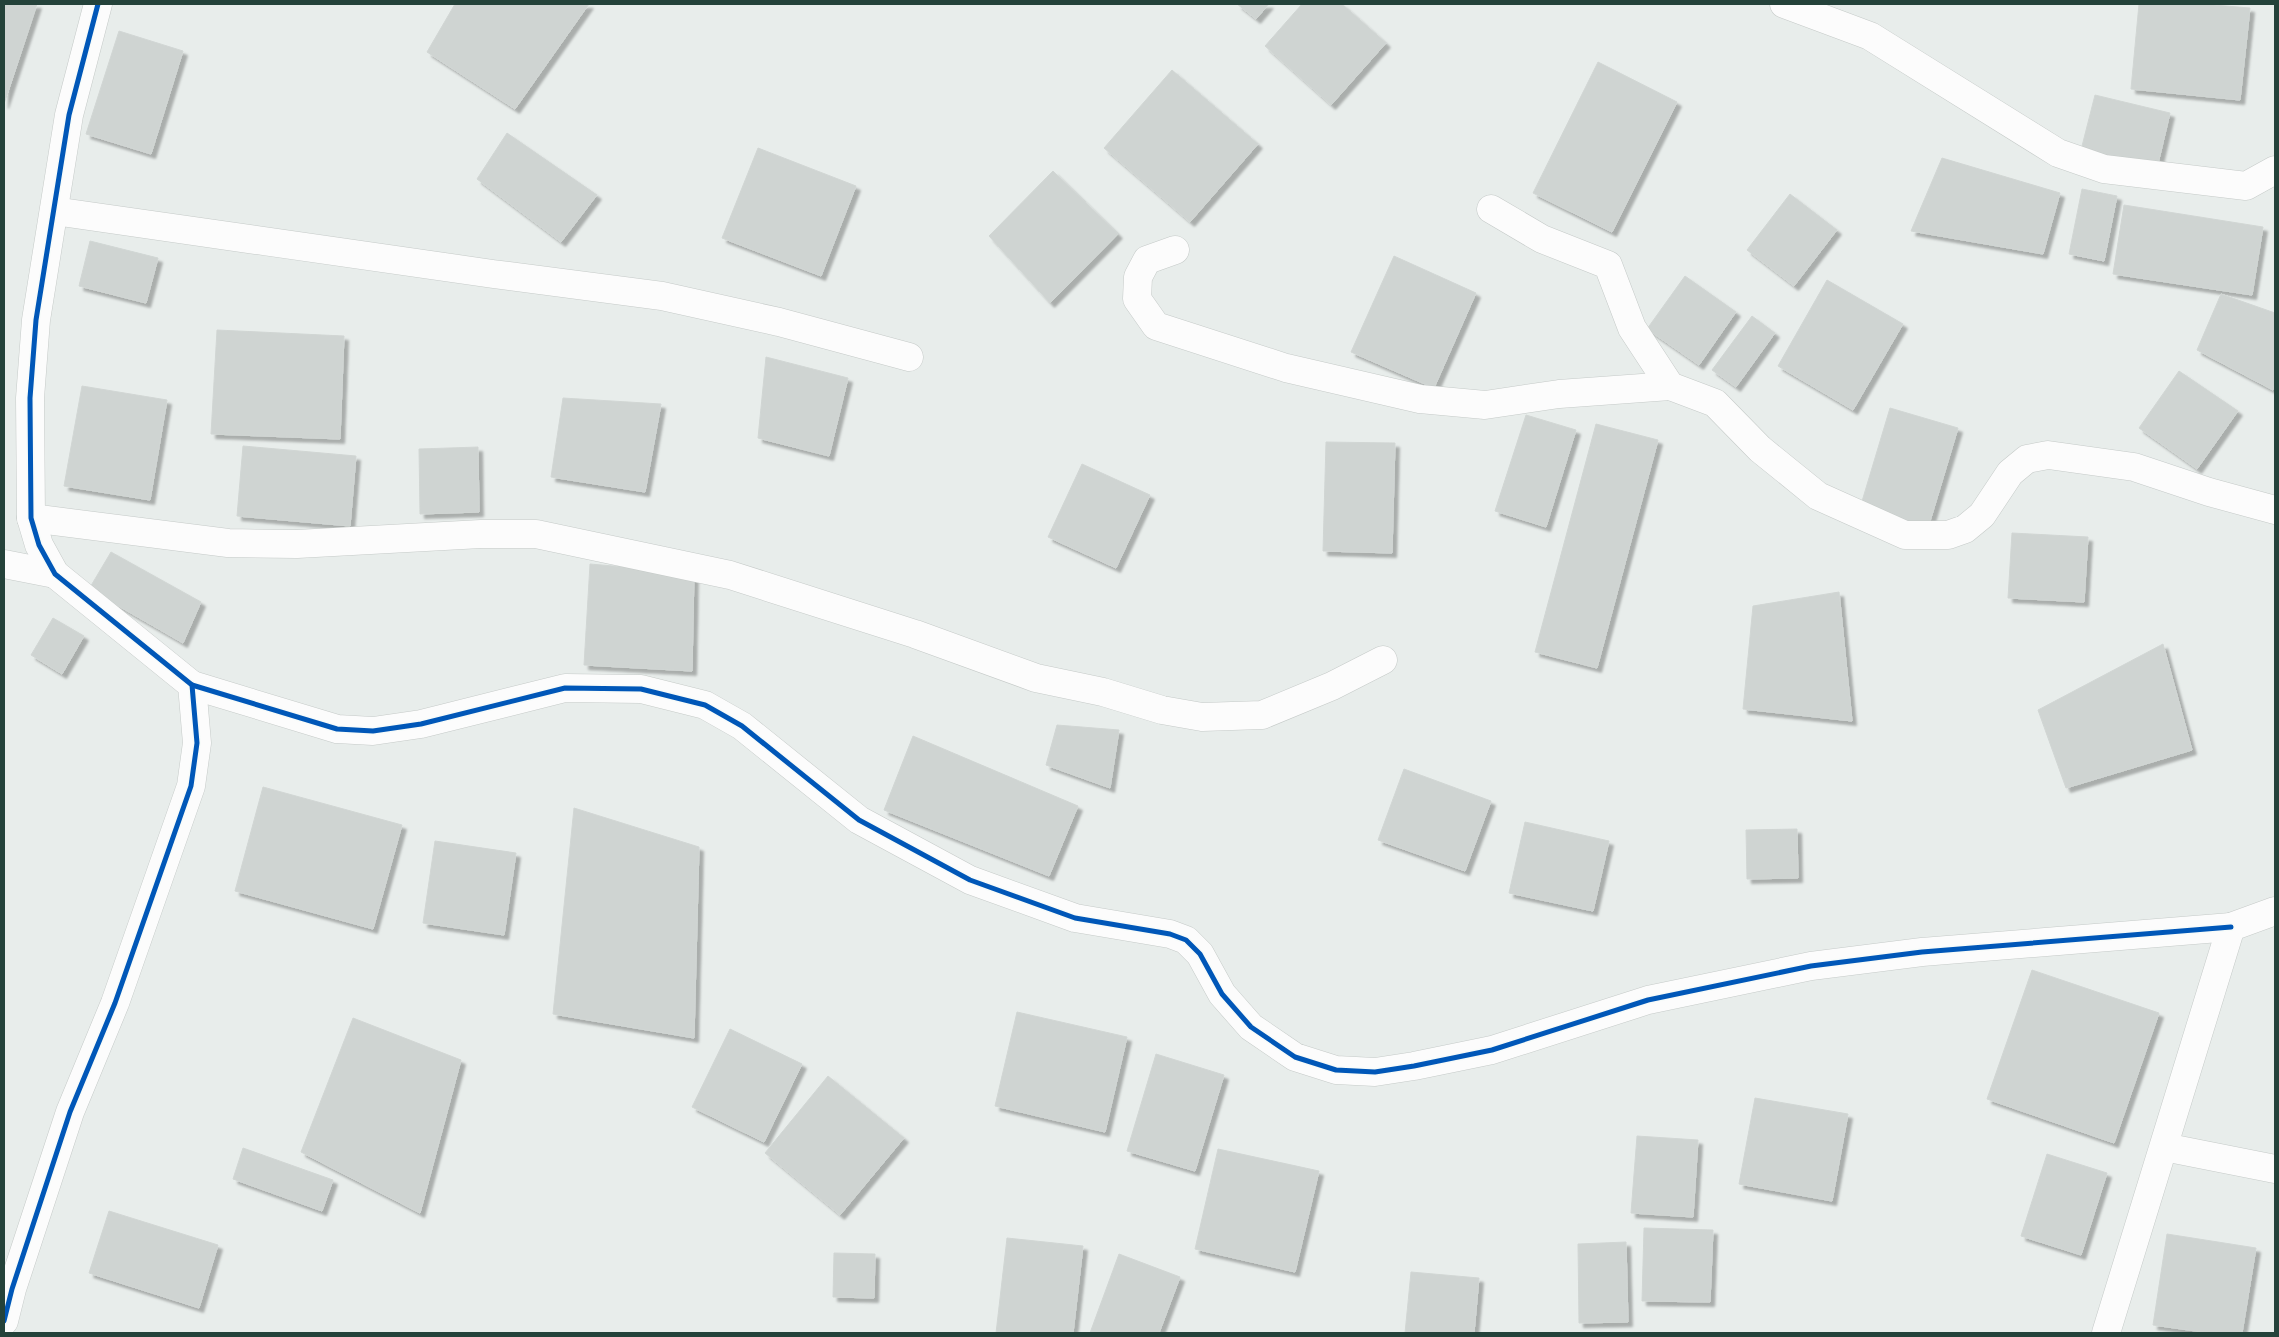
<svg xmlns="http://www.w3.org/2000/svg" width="2279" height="1337" font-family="'Asap Condensed',sans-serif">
<defs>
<filter id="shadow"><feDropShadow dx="4.5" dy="4.5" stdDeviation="1" flood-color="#0004"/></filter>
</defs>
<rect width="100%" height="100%" fill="#e8edeb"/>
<g fill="#cfd4d2" stroke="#d1d6d4" filter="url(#shadow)">
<path d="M4,4H37L4,104Z"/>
<path d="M455,4H589L515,109L427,52Z"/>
<path d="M1237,4H1269L1256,19Z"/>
<path d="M1302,4H1342L1386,43L1331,105L1265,46Z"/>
<path d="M2139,4H2202L2250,8L2240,100L2131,89Z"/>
<path d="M119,31L183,51L151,154L86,134Z"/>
<path d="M1598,62L1677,102L1612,232L1533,193Z"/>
<path d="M1172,70L1258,144L1190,222L1104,148Z"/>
<path d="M2095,95L2170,113L2157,168L2081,150Z"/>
<path d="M507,133L597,195L561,242L477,179Z"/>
<path d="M758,148L856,186L821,276L722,238Z"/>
<path d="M1942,158L2060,193L2043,254L1911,231Z"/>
<path d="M1053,171L1118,234L1050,303L989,236Z"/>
<path d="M2082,189L2117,196L2104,261L2069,254Z"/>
<path d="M1790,194L1837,230L1794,286L1747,250Z"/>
<path d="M2124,205L2263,227L2252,295L2113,274Z"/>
<path d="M90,241L158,258L146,303L79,286Z"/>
<path d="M1394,256L1476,293L1434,388L1351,352Z"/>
<path d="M1685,276L1736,312L1699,365L1647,329Z"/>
<path d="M1827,280L1903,324L1853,410L1778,366Z"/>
<path d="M2221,294L2275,313V382L2273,390L2197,350Z"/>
<path d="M1752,316L1775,333L1736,387L1712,370Z"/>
<path d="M217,330L344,336L340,439L211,434Z"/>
<path d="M766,357L848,378L829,456L758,438Z"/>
<path d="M2179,371L2238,411L2197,469L2139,428Z"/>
<path d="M82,386L167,400L150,500L64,486Z"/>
<path d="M563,398L661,404L645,492L551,477Z"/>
<path d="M1890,408L1958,428L1928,528L1860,508Z"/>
<path d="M1526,415L1576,430L1546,527L1495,511Z"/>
<path d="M1596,424L1658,440L1597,668L1535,652Z"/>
<path d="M1326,442L1395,443L1392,553L1323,551Z"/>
<path d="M243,446L356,456L350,526L237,516Z"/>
<path d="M478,447L479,512L420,514L419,449Z"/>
<path d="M1082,464L1150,495L1116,568L1048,537Z"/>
<path d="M2012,533L2088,537L2084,602L2008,598Z"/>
<path d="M111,552L201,602L183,643L89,589Z"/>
<path d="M590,564L694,573L692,671L584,665Z"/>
<path d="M1839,592L1852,721L1743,709L1753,606Z"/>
<path d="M53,618L84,636L62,674L31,655Z"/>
<path d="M2163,644L2192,750L2066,788L2038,710Z"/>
<path d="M1057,725L1119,730L1110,788L1046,765Z"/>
<path d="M913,736L1078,806L1049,876L884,810Z"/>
<path d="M1404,769L1491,801L1465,871L1378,840Z"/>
<path d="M263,787L402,825L373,929L235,891Z"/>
<path d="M574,808L699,847L694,1038L553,1014Z"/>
<path d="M1525,822L1609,841L1593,911L1509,893Z"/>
<path d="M1797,829L1798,878L1747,879L1746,830Z"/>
<path d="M435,841L516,853L504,935L423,923Z"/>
<path d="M2032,970L2159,1013L2114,1143L1987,1099Z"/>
<path d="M1017,1012L1127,1037L1105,1132L995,1106Z"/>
<path d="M353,1018L461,1060L420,1213L301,1152Z"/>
<path d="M730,1029L802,1064L764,1142L692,1107Z"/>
<path d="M1156,1054L1224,1075L1195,1171L1127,1151Z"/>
<path d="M828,1076L904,1138L840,1215L765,1153Z"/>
<path d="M1755,1098L1848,1114L1832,1201L1739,1184Z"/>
<path d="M1637,1136L1698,1140L1693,1217L1631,1213Z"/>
<path d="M243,1148L333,1180L322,1211L233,1179Z"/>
<path d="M1218,1149L1319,1171L1295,1272L1195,1249Z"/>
<path d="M2047,1154L2107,1173L2081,1255L2021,1236Z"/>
<path d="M109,1211L218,1245L199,1308L89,1273Z"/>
<path d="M1644,1228L1713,1230L1710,1302L1642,1301Z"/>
<path d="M2167,1234L2256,1248L2242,1333H2210L2153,1325Z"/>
<path d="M1007,1238L1083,1246L1073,1333H996Z"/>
<path d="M1626,1242L1628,1322L1579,1323L1578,1244Z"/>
<path d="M834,1253L875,1254L874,1298L833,1297Z"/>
<path d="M1119,1254L1180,1277L1159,1333H1090Z"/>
<path d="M1411,1272L1479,1278L1474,1333H1405Z"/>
</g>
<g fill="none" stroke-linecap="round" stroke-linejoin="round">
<g stroke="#c5cac8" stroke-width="29">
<g id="minor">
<path d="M1784,4L1870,36L2058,153L2104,169L2246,186L2275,170"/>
<path d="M1491,209L1542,239L1608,265L1632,328L1670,386L1715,403L1760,449L1818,496L1905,535H1948L1965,529L1982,515L2010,473L2027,459L2048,455L2134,467L2209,492L2275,510"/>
<path d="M54,211L493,274L662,296L779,322L909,357"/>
<path d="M1175,250L1147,260L1138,277L1137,299L1156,326L1286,368L1420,399L1485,405L1559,394L1670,386"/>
<path d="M31,518L228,543L297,544L481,534H536L730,575L915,634L1036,678L1103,692L1162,710L1202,717L1262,715L1332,686L1383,660"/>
<path d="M4,564L55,574"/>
<path d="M192,685L337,729L373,731L421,724L565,688L641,689L705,705L742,726L859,820L970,880L1075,918L1170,934L1186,940L1200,954L1222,994L1251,1027L1295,1057L1336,1070L1375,1072L1414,1066L1492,1050L1648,1000L1811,966L1922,952L2231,927"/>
<path d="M2164,1147L2275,1169"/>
<path d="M4,1321L12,1289L70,1112L115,1003L191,786L197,743L192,685L55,574L39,545L31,518L30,398L36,320L69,115L98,4"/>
<path d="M2106,1333L2231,927L2275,911"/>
</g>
</g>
<use href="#minor" stroke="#fcfcfc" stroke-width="28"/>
<g stroke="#f7fbf9" stroke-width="8">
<g id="cycleway">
<path d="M192,685L337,729L373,731L421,724L565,688L641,689L705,705L742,726L859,820L970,880L1075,918L1170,934L1186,940L1200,954L1222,994L1251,1027L1295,1057L1336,1070L1375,1072L1414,1066L1492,1050L1648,1000L1811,966L1922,952L2231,927"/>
<path d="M4,1321L12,1289L70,1112L115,1003L191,786L197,743L192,685L55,574L39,545L31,518L30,398L36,320L69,115L98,4"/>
</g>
</g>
<use href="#cycleway" stroke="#0057b8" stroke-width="5"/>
</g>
<rect width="2279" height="1337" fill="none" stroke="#24423a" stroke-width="10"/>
</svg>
